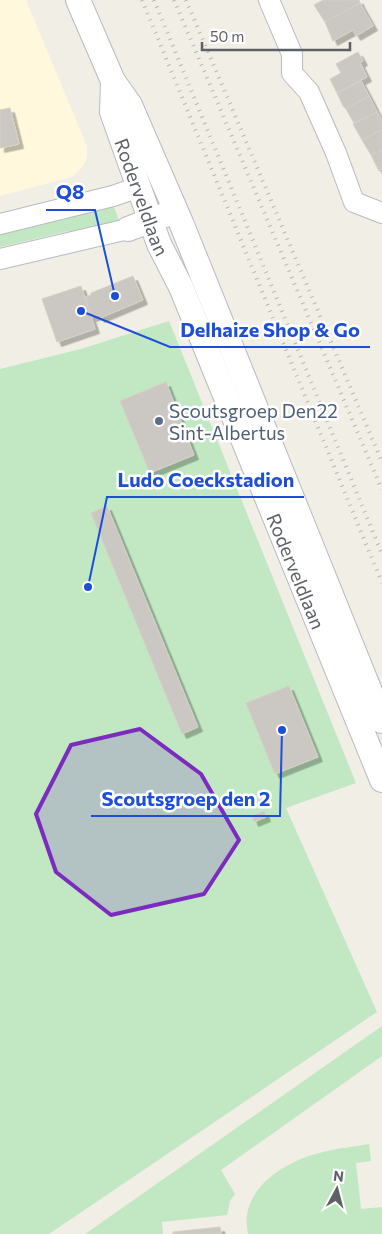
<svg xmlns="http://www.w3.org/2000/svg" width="382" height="1234" font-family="Commissioner,sans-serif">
<defs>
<filter id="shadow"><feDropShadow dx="4.5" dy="4.5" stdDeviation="0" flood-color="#0004"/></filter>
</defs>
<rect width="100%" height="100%" fill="#f0eee5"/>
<path fill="#fff8dc" d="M0,0H26L87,146V157L84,165L72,177L0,196Z"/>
<g fill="#c1e8c3">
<path d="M113,204L120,224L71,236L69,231L0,247V235L66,219L65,214Z"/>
<path d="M169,321L356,783L286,808L377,1012L49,1234H0V369L81,349Z"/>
<path d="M382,1026V1056L221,1170L235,1194L230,1201L227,1215L162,1222L163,1234H85Z"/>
<path d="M369,1144L371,1161L356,1163L361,1209L382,1207V1234H248C247,1228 246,1221 247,1215C252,1180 293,1159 323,1152C338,1148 354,1147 369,1144Z"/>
</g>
<g fill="#cbc8c3" stroke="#d5d0c3" filter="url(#shadow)">
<path d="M323,0H359L360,3L325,22L314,5Z"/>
<path d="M360,3L373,26L356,36L353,30L333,41L325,22Z"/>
<path d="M358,52L363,61L360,63L367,77L337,93L330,79L341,73L336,64Z"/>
<path d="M361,81L369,96L346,109L343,106L337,93Z"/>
<path d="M369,96L377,112L354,123L346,109Z"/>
<path d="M10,108L19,144L0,148V110Z"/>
<path d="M377,112L382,120V130L362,140L353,124Z"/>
<path d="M382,130V150L371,155L362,140Z"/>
<path d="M382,150V169L379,171L371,155Z"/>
<path d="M133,276L143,300L100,318L99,315L91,317L85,297L91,295V293Z"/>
<path d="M81,286L95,329L57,342L42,299Z"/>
<path d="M166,382L194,455L150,473L120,401Z"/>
<path d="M107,506L198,727L182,734L91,513Z"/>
<path d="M289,686L318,757L275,774L246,703Z"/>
<path d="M264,811L266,817L254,822L252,816Z"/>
<path d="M220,1227L221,1234H173V1232Z"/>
</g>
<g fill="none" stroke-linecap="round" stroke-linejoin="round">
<g stroke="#b8bbc0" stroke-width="22">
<g id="minor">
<path d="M269,0L292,54V73L309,92L336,153L354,202L382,213"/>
<path d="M0,224L113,196L139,187"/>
<path d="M0,259L128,229"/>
</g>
</g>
<g stroke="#b8bbc0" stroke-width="26">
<g id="tertiary">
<path d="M78,0L113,81L130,105L182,225L382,721"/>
<path id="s1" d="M113,81L112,112L159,244L181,287L382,780"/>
<path d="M128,229L165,215"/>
</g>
</g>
<use href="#minor" stroke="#fff" stroke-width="20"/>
<use href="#tertiary" stroke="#fff" stroke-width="24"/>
<g stroke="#b6b7b7" stroke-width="4" stroke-dasharray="1 6" stroke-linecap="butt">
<path d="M142,0L382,583"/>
<path d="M154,0L382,554"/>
<path d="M174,0L382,490"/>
<path d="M186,0L382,462"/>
</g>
</g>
<path fill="#7b2cbf" fill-opacity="0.2" stroke="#7b2cbf" stroke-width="4" stroke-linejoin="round" d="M140,729L201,774L239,840L204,894L111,915L56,872L36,814L71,745Z"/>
<circle fill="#5c6f8a" stroke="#fff" stroke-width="2" cx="159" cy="421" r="5"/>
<g text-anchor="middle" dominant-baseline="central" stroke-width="5" stroke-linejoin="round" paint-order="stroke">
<g font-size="19" fill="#5d6166" stroke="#fff">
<text stroke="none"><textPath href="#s1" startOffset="121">Roderveldlaan</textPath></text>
<text stroke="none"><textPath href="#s1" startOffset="526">Roderveldlaan</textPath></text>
</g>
<g font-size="19" fill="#4e5e75" stroke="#fff" text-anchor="start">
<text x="169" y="410">Scoutsgroep Den22<tspan x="169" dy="22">Sint-Albertus</tspan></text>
</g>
</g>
<path fill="none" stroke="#1d4ed8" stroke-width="2" d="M115 296L95 210H46M81 311L170 347H370M88 587L107 497H304M282 730L280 816H91"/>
<g fill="#1d4ed8" stroke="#fff" stroke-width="2">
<circle cx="115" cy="296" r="5"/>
<circle cx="81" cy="311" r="5"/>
<circle cx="88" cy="587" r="5"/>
<circle cx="282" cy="730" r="5"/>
</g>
<g font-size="20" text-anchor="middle" font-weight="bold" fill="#1d4ed8" stroke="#fff" stroke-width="5" stroke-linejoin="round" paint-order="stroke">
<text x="70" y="199">Q8</text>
<text x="270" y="337">Delhaize Shop &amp; Go</text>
<text x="206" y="487">Ludo Coeckstadion</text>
<text x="186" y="806">Scoutsgroep den 2</text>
</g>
<g transform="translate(337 1189) rotate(7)" stroke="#ffffff" stroke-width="4" paint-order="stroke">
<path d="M0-4L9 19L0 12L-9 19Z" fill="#5d6166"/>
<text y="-8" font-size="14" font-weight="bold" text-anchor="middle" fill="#5d6166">N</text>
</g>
<path d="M202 42v8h148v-8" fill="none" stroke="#5d6166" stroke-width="2.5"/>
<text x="210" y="42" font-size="15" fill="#5d6166" stroke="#ffffff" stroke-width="4" paint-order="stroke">50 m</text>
</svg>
